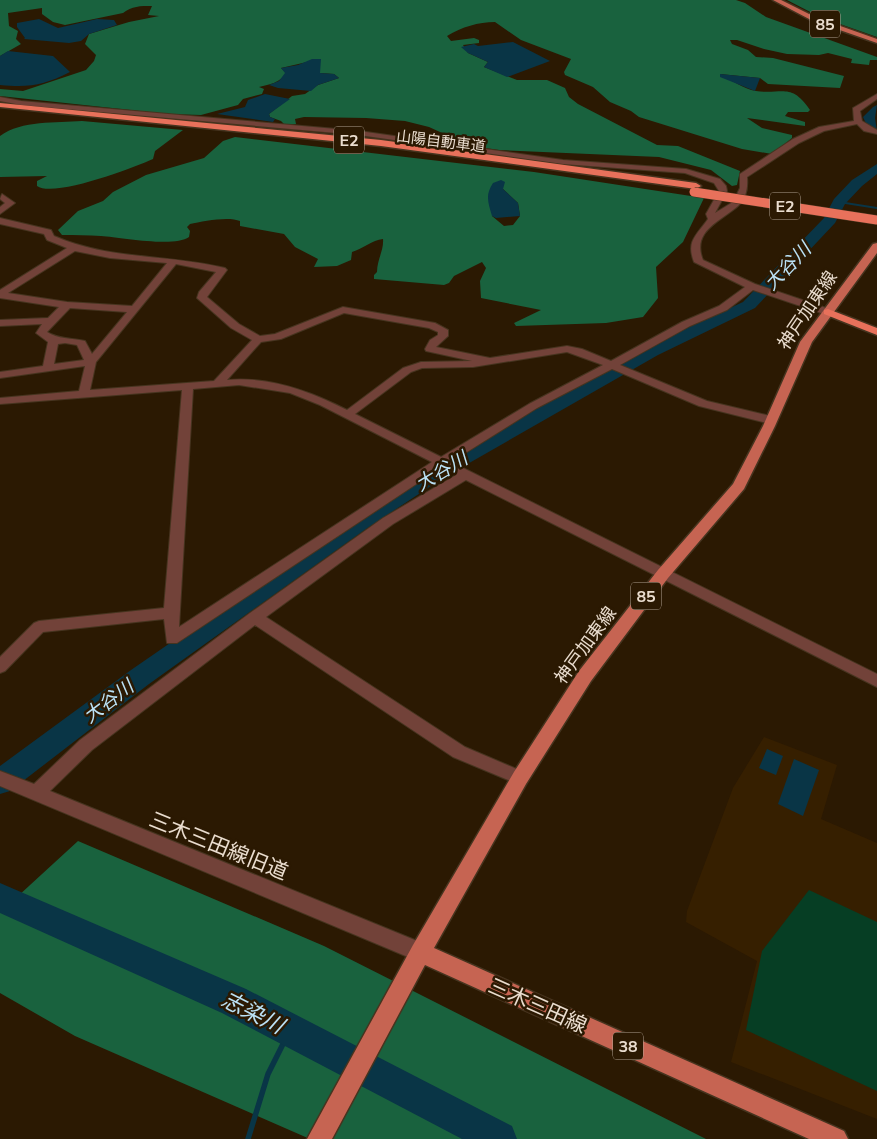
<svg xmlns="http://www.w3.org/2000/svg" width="877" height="1139" font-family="Mulish,'Noto Sans JP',sans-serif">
<rect width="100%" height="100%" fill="#2b1902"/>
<path fill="#361f00" d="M764,737L837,765L821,819L877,843V1119L731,1062L757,961L686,922L687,911L733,788Z"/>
<path fill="#063e24" d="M809,890L877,922V1091L746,1030L762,951Z"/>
<g fill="#19623e" fill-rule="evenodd">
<path d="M0,0H736L745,3L766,17L877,57V60H870L869,65L851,63L852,59L828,53L819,55L787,54L764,49L737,40H730L732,44L748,50L756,57L773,58L844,76L840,88L768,84L760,78L720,74C732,80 743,89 756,91C782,95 791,82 810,110L808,112H788L785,116L805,122V126L747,118L762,128L792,135V138L772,154L742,149L639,117L631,111L610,102L593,87L565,75L564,72L571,59L521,40L495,22C478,22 462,27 447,36L451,41L474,38L479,40V43L463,45L468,53L488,62L484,67L517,80H547L565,88L569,97L578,104L657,145L678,146L740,171L737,185L732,186L711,170L659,157L499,150L471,146L429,127L405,121L366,118L304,117L295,119L296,124L285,125L281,121L270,117L269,114L292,96L305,94L318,85L339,78L334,74L320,73V59L281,68L286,73C280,83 270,84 259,87L264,89L262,94L243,99L238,105L201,115L168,114L0,96V89L23,91L86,70L94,61L96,55L85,44L89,34L129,22L159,16L148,15L152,6C140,6 132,6 123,13L65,25L53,22L42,14V8L8,13L9,26L18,31L16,39L21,44L0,56Z"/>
<path d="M787,0H877V37L820,17Z"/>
<path d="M82,121L183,130L155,151L153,159C133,168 54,198 37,186V181L47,176L0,177V136C22,120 56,123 82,121Z"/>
<path d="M235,137L534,172L704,198L683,242L656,267L658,298L643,317L606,323L516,326L514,323L541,310L481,298L480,281L486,268L482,262L454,276L449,283L444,285L374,279V275L377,272C377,260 384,250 383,239C372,240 363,249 352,252L351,260L337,266L314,267L318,259L295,247L284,234L240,226V221C229,216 203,221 190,224L187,227L190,231L189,237C174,248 120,237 101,236C88,235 75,235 62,235L58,230L78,211L103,201L113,192L146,175L204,158L223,141ZM503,189L518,203L520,216L513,225L504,226L492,216Z"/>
<path d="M78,841L324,946L706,1139H310L75,1036L0,993V905L5,908Z"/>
</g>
<g fill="#093546">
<path d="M39,19L58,28L97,19L114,20L117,25L89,34L81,41L69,43L24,39L25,38L17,27V23Z"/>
<path d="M513,42L550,61L507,77L484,67L488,62L468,53L461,47L474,44L478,46Z"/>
<path d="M8,51L53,56L70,72C44,85 30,88 0,85V56Z"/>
<path d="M312,59H321L320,73L334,74L339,78L318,85L311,91L278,88L269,85L279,81L285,73L281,68L298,65Z"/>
<path d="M720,74L760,78L755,91L720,77Z"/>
<path d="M265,94L290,99L269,114L270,117L275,119L273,122L217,114L245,107L248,100Z"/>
<path d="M501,180L505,182L503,189L518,203L520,216L496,218L492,216C488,202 485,195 493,183Z"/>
<path d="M767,749L783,756L776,775L759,768Z"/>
<path d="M794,759L819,770L803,816L778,804Z"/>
</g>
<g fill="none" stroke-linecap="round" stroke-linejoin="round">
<path stroke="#093546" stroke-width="2" d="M839,202L877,208"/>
<path stroke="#093546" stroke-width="5.5" d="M248,1139L268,1074L290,1030"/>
<g fill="#093546" fill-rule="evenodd">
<path d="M877,105L875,118L877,131L868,128L863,117L873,107Z"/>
<path d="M877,164V174L862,186L845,204L835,223L755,308L658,355L443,478L366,529L149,684L10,791L0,794V766L131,670L350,519L429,468L646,347L743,302L824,218L834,199L852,180Z"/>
<path d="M0,883L246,989L512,1126L517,1139H462L222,1013L0,913Z"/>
</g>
<g stroke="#46341f" stroke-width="2">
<g id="minor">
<path d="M877,94V99L860,111L862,121L877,130V134L864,131L857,124L824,131L799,143L747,177C748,187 746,199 738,206C721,221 691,231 703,260L755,284L832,310V314H824L753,290L727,310L690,326L620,365L707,401L775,417V423L771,424L699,406L612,369L537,408L451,462L877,674V687L466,480L393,524L266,617L465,747L526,773L528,778L526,783L520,785L453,757L255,625L92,750L50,791L427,945L430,952L427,959L420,962L0,786V771L34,784L80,740L250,613L383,518L456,475L442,467L177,643H167L164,619L43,632L5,671L0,673V657L34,623L39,621L164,608L182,390L0,404V398L79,391L85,366L0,378V372L43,366L48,342L36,333L42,324L0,326V320L48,318L59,307L0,298V290L67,248L47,240L44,234L0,224V218L51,230L54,236C108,260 168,254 225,268L227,270L207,297L239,324L260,336L275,334L343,307L435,323L448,330V336L436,347L490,358L567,346L582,349L611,361L682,322L719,306L745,287L694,262C686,241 696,236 708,219L706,214L719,191L714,183L685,173L563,164L359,135L21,105L0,101V97L21,101L359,131L563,160L686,169L720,179L726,186L727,191L715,213L733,202L740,188V174L793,139L819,127L854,121L853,108ZM75,251L110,258L167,263L132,306L67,302L8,293ZM176,264L216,272L199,292L197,298L231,328L252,340L214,381L90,390L96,362ZM70,308L127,312L92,354L85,341C71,338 58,339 47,332ZM344,313L429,328L438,332V335L430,340L425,349L426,351L472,361L421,362L403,368L347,410C310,391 269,376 227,380L261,342L281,339ZM65,343L77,345L84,360L54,364L58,344ZM567,352L603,365L529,404L441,457L355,414L411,372L422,368L473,367ZM239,385L290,393L320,405L432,462L179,627L193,389Z"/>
<path d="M2,194L15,203L0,214V207L5,203L0,199Z"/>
</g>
</g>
<g stroke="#46341f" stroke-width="3">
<g id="major">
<path d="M773,0H781L815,17L877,39V43L811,20Z"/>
<path d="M877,243V253L812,342L775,426L744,489L668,578L591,681L526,784L434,948L844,1131L848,1139H809L425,965L332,1139H307L413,945L514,772L579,671L658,570L733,484L763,426L800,342L873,244Z"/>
</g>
</g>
<g stroke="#46341f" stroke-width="3">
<g id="highway">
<path d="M0,103L381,140L696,183L701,186L696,189L381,146L0,107Z"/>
<path d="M828,309L877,328V335L824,314V310Z"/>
</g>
</g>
<use href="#minor" fill="#724239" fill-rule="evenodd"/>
<use href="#major" fill="#c66452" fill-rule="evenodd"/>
<use href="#highway" fill="#e8715b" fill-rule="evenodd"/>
<g stroke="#46341f" stroke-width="10" stroke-linecap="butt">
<path id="highway-bridge" d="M694,192L877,220"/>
</g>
<use href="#highway-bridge" stroke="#e8715b" stroke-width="9"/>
</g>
<g text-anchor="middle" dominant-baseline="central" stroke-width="5" stroke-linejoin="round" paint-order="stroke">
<g font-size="15" fill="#eaddcf" stroke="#2b1902">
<text transform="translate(441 141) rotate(7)">山陽自動車道</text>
</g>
<g fill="#2b1902" stroke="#b1a292" stroke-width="1">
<rect x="810" y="10.5" width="30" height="27" rx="4"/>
<rect x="334" y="126.5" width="30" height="27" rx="4"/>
<rect x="770" y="192.5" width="30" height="27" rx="4"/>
<rect x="631" y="582.5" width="30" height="27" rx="4"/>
<rect x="613" y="1032.5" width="30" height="27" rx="4"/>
</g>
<g font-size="16" font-weight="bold" fill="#eaddcf">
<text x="825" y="24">85</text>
<text x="349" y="140">E2</text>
<text x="785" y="206">E2</text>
<text x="646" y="596">85</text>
<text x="628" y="1046">38</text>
</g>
<g font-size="18" fill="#eaddcf" stroke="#2b1902">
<text transform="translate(807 310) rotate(-56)">神戸加東線</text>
<text transform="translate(585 645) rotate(-54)">神戸加東線</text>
</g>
<g font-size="19" font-style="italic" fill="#bbe2f6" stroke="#2b1902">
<text transform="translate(787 266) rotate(-46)">大谷川</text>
<text transform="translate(441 471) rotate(-31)">大谷川</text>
<text transform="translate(108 701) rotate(-37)">大谷川</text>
</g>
<g font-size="21" fill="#eaddcf" stroke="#2b1902">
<text transform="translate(219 845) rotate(22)">三木三田線旧道</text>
<text transform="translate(538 1005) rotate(24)">三木三田線</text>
</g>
<g font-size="22" font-style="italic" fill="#bbe2f6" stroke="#2b1902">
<text transform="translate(253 1012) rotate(27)">志染川</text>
</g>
</g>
</svg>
